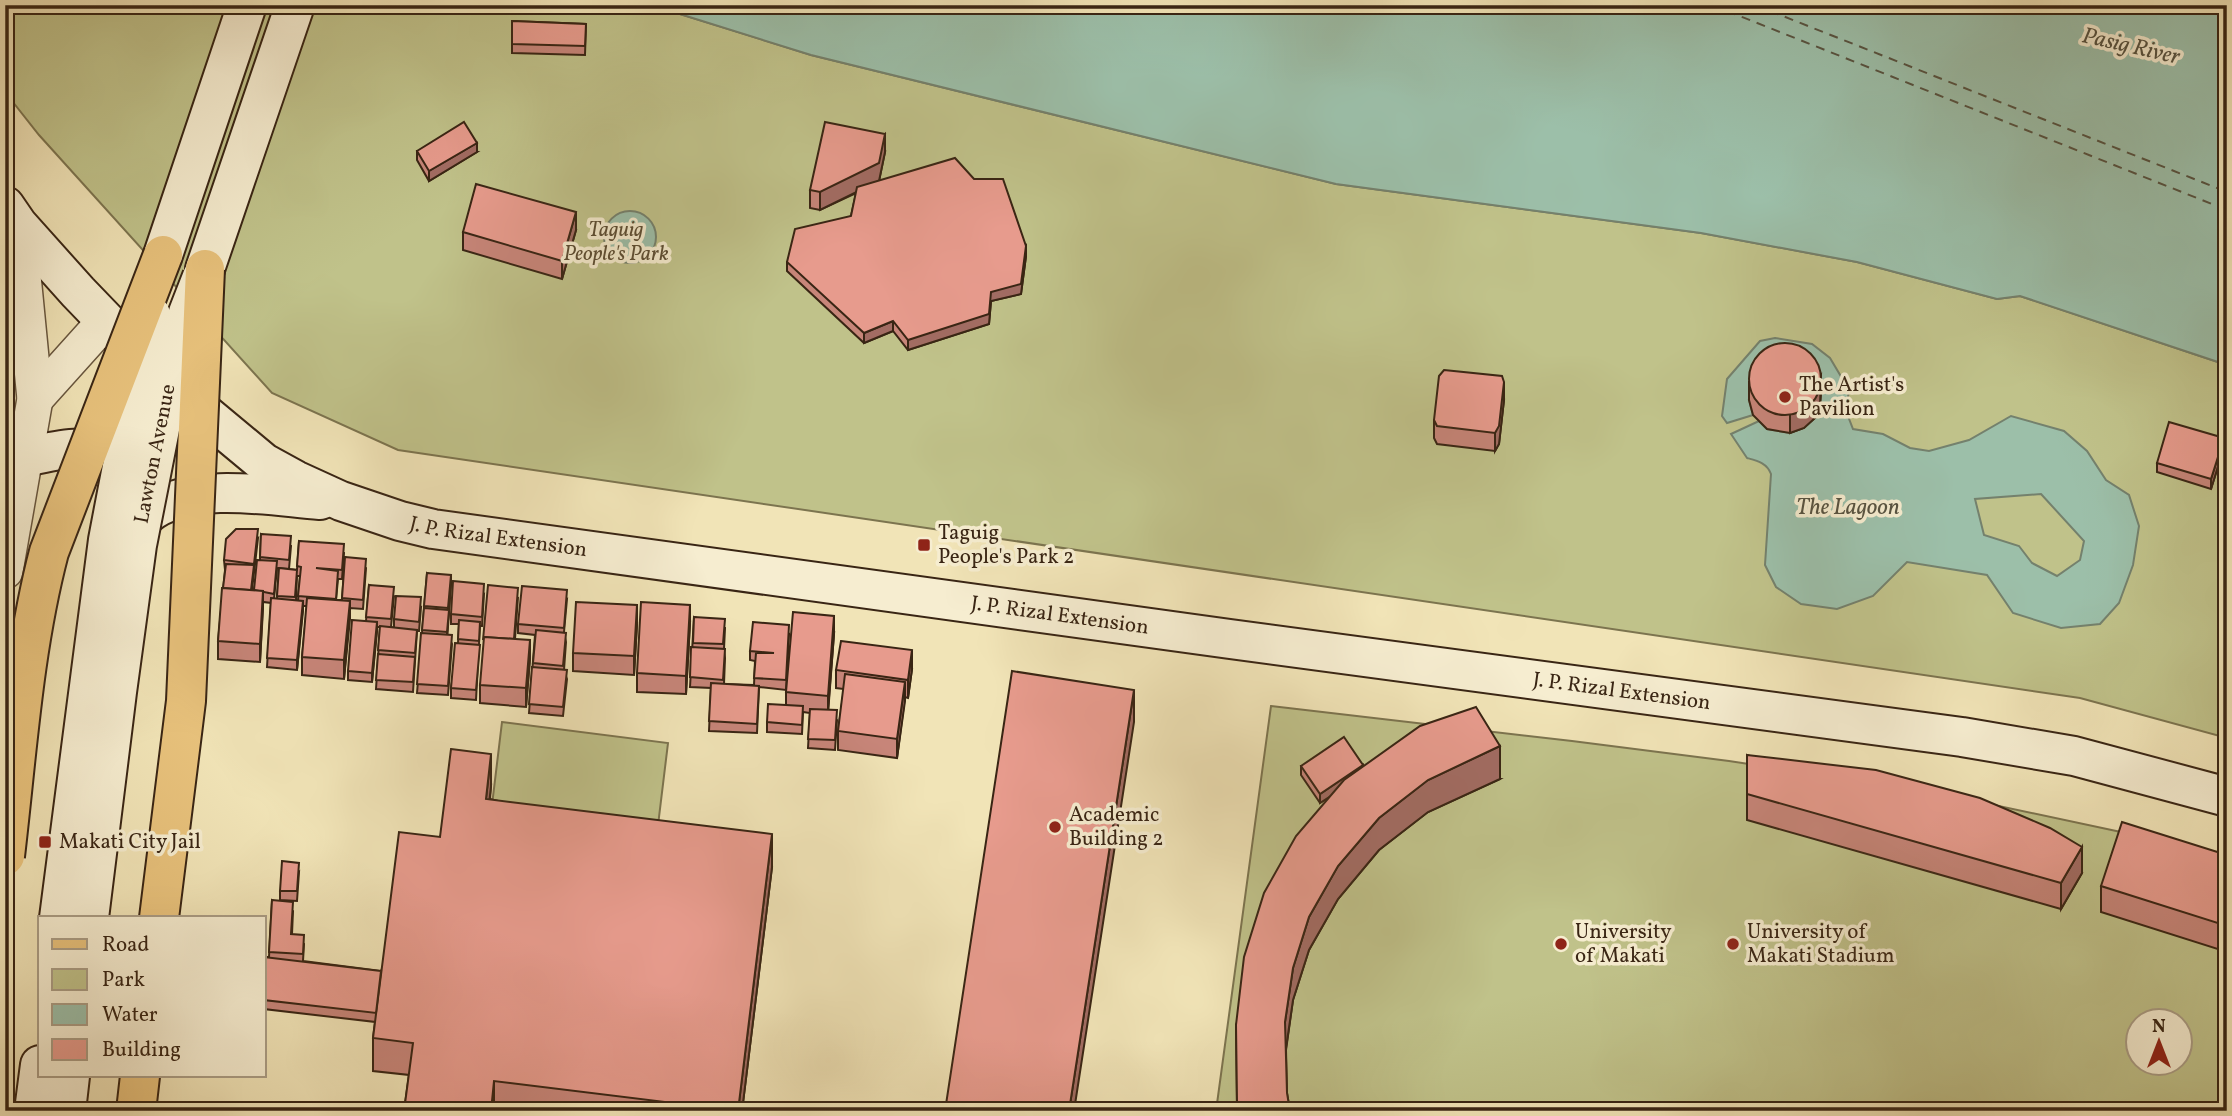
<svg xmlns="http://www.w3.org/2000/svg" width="2232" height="1116" font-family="Vollkorn,serif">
<rect width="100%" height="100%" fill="#f1e4b7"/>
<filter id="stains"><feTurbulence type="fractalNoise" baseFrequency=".00286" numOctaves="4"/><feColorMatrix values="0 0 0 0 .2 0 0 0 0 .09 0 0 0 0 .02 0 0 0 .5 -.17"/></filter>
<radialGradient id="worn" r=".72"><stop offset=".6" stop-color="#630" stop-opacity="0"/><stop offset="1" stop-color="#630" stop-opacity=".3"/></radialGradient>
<g fill="#c0c28a" stroke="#7c744f" stroke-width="2" fill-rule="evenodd">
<path d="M5,5H651L811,55L1336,184L1701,233L1857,262L1997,299L2020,296L2227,365V738L2080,698L398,450L272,393L39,135L5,92Z"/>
<path d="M1271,706L1572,741L1729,761L1933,792L2149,838L2227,866V1111H1216ZM2138,1021H2180V1064H2138Z"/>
<path d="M502,722L668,743L655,850L489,830Z"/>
</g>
<g fill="#9cbfa9" stroke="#74816d" stroke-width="2" fill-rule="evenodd">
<path d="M651,5H2227V365L2020,296L1997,299L1857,262L1701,233L1336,184L811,55Z"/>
<circle cx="630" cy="237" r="26"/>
<path d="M1775,338L1812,344L1830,358L1849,390L1846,411L1853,429L1883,434L1910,448L1929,451L1969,440L2011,416L2064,431L2087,451L2106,480L2129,495L2139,526L2133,565L2119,603L2100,624L2061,628L2013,613L1987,575L1907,562L1873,596L1837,609L1801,604L1776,587L1765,565L1771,474C1767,463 1758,461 1747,458L1731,434L1759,421L1767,429L1790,433C1810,421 1820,419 1821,393L1749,400L1753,415L1727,423L1722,416L1727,379L1760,341ZM2041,494L2084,541L2080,560L2057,576L2032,563L2019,546L1984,535L1975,499Z"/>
</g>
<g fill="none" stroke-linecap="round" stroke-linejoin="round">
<g stroke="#575341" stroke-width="2" stroke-dasharray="9 7" stroke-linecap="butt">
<path d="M1712,5L2227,210"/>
<path d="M1755,5L2227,192"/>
</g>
<g stroke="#67553d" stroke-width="38">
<g id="street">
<path d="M35,399L106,320"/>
<path d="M5,571L35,399L18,225"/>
</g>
</g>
<g stroke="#392514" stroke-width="42">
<g id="secondary">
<path id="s1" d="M5,206L18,225L78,292L157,374L264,463L295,480L341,501L400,521L433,529L1230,639L1962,737L2074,756L2227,797"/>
<path d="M163,255L247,5"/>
<path d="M205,269L295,5"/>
<path d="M26,457C57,450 88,442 118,457"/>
<path d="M126,538C134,528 142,517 153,510C198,482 269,496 320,500"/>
<path d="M34,1111L40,1065"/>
<path d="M66,1111L70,1076"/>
</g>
</g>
<g stroke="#392514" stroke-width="42">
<path id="primary" d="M136,1111L140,1076"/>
</g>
<use href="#street" stroke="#f6edd0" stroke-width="35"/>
<use href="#secondary" stroke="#f6edd0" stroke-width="38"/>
<use href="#primary" stroke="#e8c27c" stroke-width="38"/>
<g stroke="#392514" stroke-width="42" stroke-linecap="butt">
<g id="secondary-bridge">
<path d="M59,918L108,540L151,315"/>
<path id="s2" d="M89,918L117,692L137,545L173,363L188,313L202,277"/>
</g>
</g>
<g stroke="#392514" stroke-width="42" stroke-linecap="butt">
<g id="primary-bridge">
<path d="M5,856C17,755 23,651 49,552L163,255"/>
<path d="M159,918L186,701L205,269"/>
</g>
</g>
<use href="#secondary-bridge" stroke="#f6edd0" stroke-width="38"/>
<use href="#primary-bridge" stroke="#e8c27c" stroke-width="38"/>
</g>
<g fill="#c78579" stroke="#392514" stroke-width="2" fill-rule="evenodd">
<path d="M512,21L586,24L585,55L512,53Z"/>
<path d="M417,151L477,152L429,181L417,160Z"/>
<path d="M885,152L879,181L1026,256L1021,294L991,301L989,324L908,350L893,331L864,343L787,271V262L851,216L856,193L820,210L810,208V190Z"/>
<path d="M576,230L562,279L463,250V232Z"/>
<path d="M1749,382L1821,393L1820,406L1815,418L1804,428L1790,433L1767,429L1753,415L1749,400Z"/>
<path d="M1504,400L1499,444L1495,451L1437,444L1434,438V420Z"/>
<path d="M2224,447L2211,489L2157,472V463Z"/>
<path d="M261,534L291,546L289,569L277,568L274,599H277L279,568L297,570L299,541L344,553L342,579H338L336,600H342L345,557L366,568L363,609L350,608L344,679L302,675V657L307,606H303L297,670L267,667L271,603L263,602L260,662L218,659V641L225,570L224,560L258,538L252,590H254L260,560ZM297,576H300L298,601H296Z"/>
<path d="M427,573L451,584L447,634L452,644L448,695L417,693Z"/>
<path d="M369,585L394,596L391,627L394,628V619L421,607L419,631H417L413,692L376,689L380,627H377L372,682L348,680V671L366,621Z"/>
<path d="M484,594L482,626H480L476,700L451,698V688L458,643L459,624H451V614Z"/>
<path d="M518,597L515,639L530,658L526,707L480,703V685Z"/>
<path d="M567,599L564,632L566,642L564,670L567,679L563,716L529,713L535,635L518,633V624Z"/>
<path d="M694,617L725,628L724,649L725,658L724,684L754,685L755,661L750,660V651L789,634L786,690L759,687L757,733L709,731L711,688L690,687Z"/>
<path d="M690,623L686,694L637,692V673Z"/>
<path d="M637,624L634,675L573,671V653Z"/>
<path d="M834,634L828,710L837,720L835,750L808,748L810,713L803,712L802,734L767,732V722L786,705V692Z"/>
<path d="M912,669L908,698L905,697L897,758L838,750V731L844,689L836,688V670Z"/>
<path d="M1747,755L2082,873L2061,909L1747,820Z"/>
<path d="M1301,766H1363L1500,779L1428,812L1379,850L1338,899L1309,950L1293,1000L1286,1050L1287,1093L1290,1111H1237L1236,1025L1328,798L1320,803L1301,775Z"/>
<path d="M491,786L490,799L772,867L742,1111H404L409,1075L373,1071V1038L375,1022L264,1009V957H269L272,900L293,911L292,934L304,944L303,961L381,971L440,837Z"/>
<path d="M2227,855V952L2101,912V886Z"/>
<path d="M299,872L297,901L280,900V891Z"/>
</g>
<g fill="#a26c63" stroke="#392514" stroke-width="2">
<path d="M885,134V152L879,181L820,210V192Z"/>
<path d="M477,143V152L429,181V171Z"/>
<path d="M576,212V230L562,279V261Z"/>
<path d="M1026,246V256L1021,294L991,301L989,324L908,350V340L991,292Z"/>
<path d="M893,321V331L864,343V333Z"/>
<path d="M1821,375L1820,406L1815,418L1804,428L1790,433V415Z"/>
<path d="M1504,382V400L1499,444L1495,451V433Z"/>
<path d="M2224,438V447L2211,489V479Z"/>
<path d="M451,575V584L447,641L448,608Z"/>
<path d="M263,591V609L260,662V644Z"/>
<path d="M303,601V611L297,670V660Z"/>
<path d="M350,601V619L344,679V660Z"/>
<path d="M637,605V624L634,675V656Z"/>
<path d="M690,605V623L686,694V676Z"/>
<path d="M834,616V634L828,714V696Z"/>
<path d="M377,622V632L372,682V673Z"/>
<path d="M530,640V658L526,707V688Z"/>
<path d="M912,650V669L908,698V680Z"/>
<path d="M905,682V701L897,758V739Z"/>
<path d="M1134,690V722L1074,1111H1069Z"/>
<path d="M1500,746V779L1428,812L1379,850L1338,899L1309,950L1293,1000L1285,1055V1022L1293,968L1309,917L1338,866L1379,818L1428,780Z"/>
<path d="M491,754V786L486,831V799Z"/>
<path d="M1363,765V775L1320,803V794Z"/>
<path d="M772,834V867L742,1111H738Z"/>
<path d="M2082,847V873L2061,909V883Z"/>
<path d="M494,1081V1111H491Z"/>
</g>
<g fill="#e79b8d" stroke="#392514" stroke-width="2">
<path d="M512,21L586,24L585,46L512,44Z"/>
<path d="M464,122L477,143L429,171L417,151Z"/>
<path d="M825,122L885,134L879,163L820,192L810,190Z"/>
<path d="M955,158L974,179H1003L1026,246L1021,284L991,292L989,314L908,340L893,321L864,333L787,262L795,229L851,216L857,187Z"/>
<path d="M476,184L576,212L562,261L463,232Z"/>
<circle cx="1785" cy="379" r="36"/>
<path d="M1444,370L1502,376L1504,382L1499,426L1495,433L1437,426L1434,420L1439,376Z"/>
<path d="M2169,422L2224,438L2211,479L2157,463Z"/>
<path d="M236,529H258L254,564L224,560L226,539Z"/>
<path d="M261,534L291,536L289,560L260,557Z"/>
<path d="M299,541L344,544L342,570L316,568L338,571L336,599L298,596L301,567L297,566Z"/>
<path d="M345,557L366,559L363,600L342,598Z"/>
<path d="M257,560L277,561L274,594L254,590Z"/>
<path d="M226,564L254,565L251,590L223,588Z"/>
<path d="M279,568L297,570L295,597L277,596Z"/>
<path d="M427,573L451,575L448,608L424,606Z"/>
<path d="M453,581L484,584L482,617L451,614Z"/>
<path d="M369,585L394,587L391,619L366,617Z"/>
<path d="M488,585L518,588L514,639L484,637L483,640Z"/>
<path d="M522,586L567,590L564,628L518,624Z"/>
<path d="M222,588L263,591L260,644L218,641Z"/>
<path d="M396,596L421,597L419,622L394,619Z"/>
<path d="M271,598L303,601L297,660L267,658Z"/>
<path d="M307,598L350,601L344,660L302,657Z"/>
<path d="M576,602L637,605L634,656L573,653Z"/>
<path d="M641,602L690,605L686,676L637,673Z"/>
<path d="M424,608L449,610L447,632L422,630Z"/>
<path d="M793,612L834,616L828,696L786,692Z"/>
<path d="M694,617L725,619L723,644L693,643Z"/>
<path d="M352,620L377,622L372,673L348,671Z"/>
<path d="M459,620L480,622L479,641L458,639Z"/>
<path d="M753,622L789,625L786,680L754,678L756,653H774L750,651Z"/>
<path d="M380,626L417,630L415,653L378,650Z"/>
<path d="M536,630L566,633L563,666L533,663Z"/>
<path d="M421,633L452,635L448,686L417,684Z"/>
<path d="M484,637L530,640L526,688L480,685Z"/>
<path d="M841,641L912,650L908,680L836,670Z"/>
<path d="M455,643L480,645L476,690L451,688Z"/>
<path d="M691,647L725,649L723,680L690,677Z"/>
<path d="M378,654L415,657L413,682L376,680Z"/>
<path d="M532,667L567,670L563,707L529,704Z"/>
<path d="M1012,671L1134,690L1069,1111H945Z"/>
<path d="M845,674L905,682L897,739L838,731Z"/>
<path d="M711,683L759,686L757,724L709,721Z"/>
<path d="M768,704L803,706L802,725L767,722Z"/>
<path d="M1476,707L1500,746L1428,780L1379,818L1338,866L1309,917L1293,968L1285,1022L1287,1093L1290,1111H1240L1237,1101L1236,1025L1244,957L1264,893L1296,836L1344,780L1420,726Z"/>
<path d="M810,709L837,710L835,740L808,739Z"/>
<path d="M1344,737L1363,765L1320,794L1301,766Z"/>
<path d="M451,749L491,754L486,799L772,834L738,1111L494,1081L491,1111H404L413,1043L373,1038L399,832L440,837Z"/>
<path d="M1747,755L1876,770L1980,798L2050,828L2082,847L2061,883L1747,794Z"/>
<path d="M2122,822L2227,855V926L2101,886Z"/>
<path d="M282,861L299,863L297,891H280Z"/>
<path d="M272,900L293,902L291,934L304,935L303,954L269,952Z"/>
<path d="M264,957L381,971L376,1013L264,1000Z"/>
</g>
<g fill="#8f2418" stroke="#f6edd0" stroke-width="2.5">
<circle cx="1785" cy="397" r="7"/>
<rect x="917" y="538" width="14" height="14" rx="3.5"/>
<circle cx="1055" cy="827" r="7"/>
<rect x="38" y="835" width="14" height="14" rx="3.5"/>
<circle cx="1561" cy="944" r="7"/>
<circle cx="1733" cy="944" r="7"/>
</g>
<g text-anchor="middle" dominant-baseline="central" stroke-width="7" stroke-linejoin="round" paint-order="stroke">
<g font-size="21" font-style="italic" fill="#5b4c32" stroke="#f6edd0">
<text x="616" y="230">Taguig<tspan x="616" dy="24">People's Park</tspan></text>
</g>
<g font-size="21" fill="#392514" stroke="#f6edd0" text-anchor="start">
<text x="1799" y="385">The Artist's<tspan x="1799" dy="24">Pavilion</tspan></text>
<text x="938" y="533">Taguig<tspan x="938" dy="24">People's Park 2</tspan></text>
<text x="1069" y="815">Academic<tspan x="1069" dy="24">Building 2</tspan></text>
<text x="59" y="842">Makati City Jail</text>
<text x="1575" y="932">University<tspan x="1575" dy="24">of Makati</tspan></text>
<text x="1747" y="932">University of<tspan x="1747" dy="24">Makati Stadium</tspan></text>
</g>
<g font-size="21" fill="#392514" stroke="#f6edd0">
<text stroke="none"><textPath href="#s2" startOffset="469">Lawton Avenue</textPath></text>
<text stroke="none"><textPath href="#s1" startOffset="614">J. P. Rizal Extension</textPath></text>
<text stroke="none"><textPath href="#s1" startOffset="1181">J. P. Rizal Extension</textPath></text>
<text stroke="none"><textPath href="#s1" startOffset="1748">J. P. Rizal Extension</textPath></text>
</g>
<g font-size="23" font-style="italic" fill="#575341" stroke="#f6edd0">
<text transform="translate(2131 47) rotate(13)">Pasig River</text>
<text x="1848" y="508">The Lagoon</text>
</g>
</g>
<rect width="2232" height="1116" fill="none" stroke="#f1e4b7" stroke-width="28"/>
<rect x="7" y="7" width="2218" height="1102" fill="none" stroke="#392514" stroke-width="3.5"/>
<rect x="14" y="14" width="2204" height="1088" fill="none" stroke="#392514" stroke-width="2"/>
<rect x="38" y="916" width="228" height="161" fill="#f6edd0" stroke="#aa9d85" stroke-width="2"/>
<rect x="52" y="939" width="35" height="10" fill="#e8c27c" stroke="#aa9d85" stroke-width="2"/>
<text x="102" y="951" font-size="21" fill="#392514">Road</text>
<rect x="52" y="969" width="35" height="21" fill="#c0c28a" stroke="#aa9d85" stroke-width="2"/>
<text x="102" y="986" font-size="21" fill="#392514">Park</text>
<rect x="52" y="1004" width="35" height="21" fill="#9cbfa9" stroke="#aa9d85" stroke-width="2"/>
<text x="102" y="1021" font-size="21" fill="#392514">Water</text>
<rect x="52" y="1039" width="35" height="21" fill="#e79b8d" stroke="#aa9d85" stroke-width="2"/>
<text x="102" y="1056" font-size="21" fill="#392514">Building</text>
<g transform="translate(2159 1042)"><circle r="33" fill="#f6edd0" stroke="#aa9d85" stroke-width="2"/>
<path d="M0-5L12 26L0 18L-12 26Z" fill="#8f2418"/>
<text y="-10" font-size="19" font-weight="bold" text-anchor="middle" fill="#392514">N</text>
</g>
<rect width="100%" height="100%" filter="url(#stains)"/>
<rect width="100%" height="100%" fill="url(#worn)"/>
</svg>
